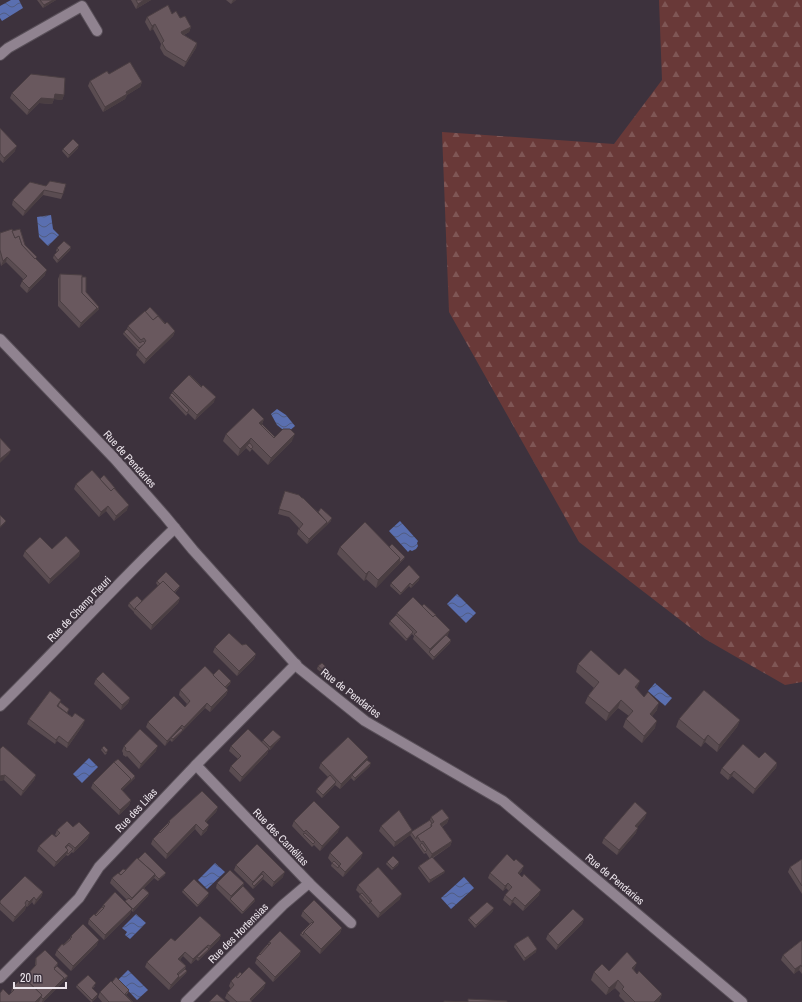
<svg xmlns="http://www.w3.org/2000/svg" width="802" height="1002" font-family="'Archivo Narrow',sans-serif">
<defs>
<pattern id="forest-firs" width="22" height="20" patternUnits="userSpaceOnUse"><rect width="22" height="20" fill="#693938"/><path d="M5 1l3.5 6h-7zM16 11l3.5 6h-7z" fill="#7f5655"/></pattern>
<pattern id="water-waves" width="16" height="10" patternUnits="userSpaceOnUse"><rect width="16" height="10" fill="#5a6fb0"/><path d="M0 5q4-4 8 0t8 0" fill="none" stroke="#515c80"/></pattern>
</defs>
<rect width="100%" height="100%" fill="#3d323d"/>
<path fill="url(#forest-firs)" d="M659,0H802V682L785,685L705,639L579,542L449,312L442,132L614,144L662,80Z"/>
<g fill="url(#water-waves)">
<path d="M11,0H19L23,8L2,21L0,18V6Z"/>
<path d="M51,215L53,229L59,235L48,246L39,237L37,217Z"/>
<path d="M277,409L286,415L295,426L287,433L277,425L271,414Z"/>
<path d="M400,521L418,541L417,543L418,546L416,549L412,551L410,550L408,552L389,531Z"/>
<path d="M457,594L476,613L466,623L447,604Z"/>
<path d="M655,683L672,698L665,706L648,691Z"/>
<path d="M89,758L98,767L82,783L73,774Z"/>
<path d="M215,863L225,872L207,889L198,880Z"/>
<path d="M464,877L474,888L451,909L441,898Z"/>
<path d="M136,914L146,923L130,939L125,935L127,932L122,928Z"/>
<path d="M128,970L148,990L137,1000L118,980Z"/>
</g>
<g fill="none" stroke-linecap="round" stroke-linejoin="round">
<g stroke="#584f58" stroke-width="12">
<g id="street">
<path d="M0,55L8,48L82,6L97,31"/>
<path d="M0,339L114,458L165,516L193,550L299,668L365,721L503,801L742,1002"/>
<path d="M0,706C59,648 115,585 175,528"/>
<path d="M196,765L309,883L351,923"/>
<path d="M0,978L79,898L99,867L196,765L296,664"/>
<path d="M186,1002L283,905L309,883"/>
</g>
</g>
<use href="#street" stroke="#908390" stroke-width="10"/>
</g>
<g fill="#5a4c51">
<path d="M37,0H56L43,8Z"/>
<path d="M131,0H151L136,9Z"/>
<path d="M226,0H236L231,4Z"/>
<path d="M172,14L180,18L191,27L189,32L184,35L197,43L196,48L184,67L164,55L160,48L161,44L153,29L150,31L145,22L147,17Z"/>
<path d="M109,74L142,82L140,87L127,95L125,99L103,112L88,86L90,81Z"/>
<path d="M12,93L64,95L62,100L54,99L52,104L39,103L27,115L10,98Z"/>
<path d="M0,128L15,151L3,163L0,160Z"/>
<path d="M78,148L68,158L62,151L63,149Z"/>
<path d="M30,182L63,194L61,199L43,195L23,216L12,205L13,200Z"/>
<path d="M12,231L25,245L36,259L45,275L27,293L20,286L23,279L6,262L1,266L0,261V233Z"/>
<path d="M71,247L70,250L57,263L53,258L54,255L57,252L56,251L57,248Z"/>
<path d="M60,274L82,277L86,292L99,309L79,328L58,306V279Z"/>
<path d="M165,323L175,331L173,336L144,364L136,355L138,350L123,334L124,332L127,329L128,326Z"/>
<path d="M173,391L214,402L195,420L188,413L186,416L169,398Z"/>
<path d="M264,419L262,424L275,437L292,441L268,465L252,449L250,452L246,448L238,456L223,441L226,434Z"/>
<path d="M100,479L115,489L127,510L114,521L106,511L99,517L74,489L76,484Z"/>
<path d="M285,491L302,498L318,512L331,521L307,544L297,534L299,528L289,517L278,514Z"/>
<path d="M340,547H389L405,557L404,559L376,588L366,579L364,581L337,554Z"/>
<path d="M52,549L80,551L79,556L49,584L23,556L25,551Z"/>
<path d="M419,580L411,588L409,586L400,595L390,586L391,583Z"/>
<path d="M157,581L179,588L175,593L180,598L178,603L151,630L134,613V612L128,606L129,603L142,601L158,586L156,583Z"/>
<path d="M397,613L448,635L447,636L451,640L450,643L433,660L413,639L414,636L412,634L406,641L389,624L390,621L396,615Z"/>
<path d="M242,645L256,654L254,659L237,676L213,652L215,647Z"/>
<path d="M578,664L640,681L636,689L657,710L652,716L655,728L642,743L623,727L626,719L629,716L618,708L606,721L585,703L588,696L594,688L576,672Z"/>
<path d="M318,666L328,669L327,671L324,675L317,669Z"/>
<path d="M213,675L231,681L230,684L226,688L228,690L226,695L210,712L205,708L172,742L170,740L165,746L146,727L148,722L185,707L187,704L179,695L180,690Z"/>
<path d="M96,679L130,698L128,703L121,710L94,684Z"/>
<path d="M60,702L68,711L67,713L83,725L67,748L57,741L55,744L27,724L29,719Z"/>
<path d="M679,719L740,720L737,727L717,752L705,742L701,747L676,727Z"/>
<path d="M280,739L270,750L269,749L267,754L240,782L229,771L231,766L238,759L229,751L231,746L262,742L263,740Z"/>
<path d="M124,746L156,751L139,769L127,756L126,757L123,755V753L122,751Z"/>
<path d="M102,748L107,753L105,755L101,750Z"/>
<path d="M0,749L36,775L34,780L21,796L4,780L0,781Z"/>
<path d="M368,757L367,760L370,766L354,781L351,778L340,789L335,785L322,798L316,792L317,789L328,777L319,768L321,763Z"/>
<path d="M759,758L777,763L776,768L753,794L732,776L728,780L720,773L722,768Z"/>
<path d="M114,762L135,776V778L122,790L131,800L129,805L119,815L91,788L93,783Z"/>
<path d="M218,807L216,812L206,822L207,830L201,836L195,829L166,859L151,844L153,839L158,834L159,832L168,823L169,821Z"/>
<path d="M431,817L449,818L447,823L442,827L452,841L450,846L433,858L445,871L444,873L429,883L418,868L419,866L430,859L426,853L424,854L410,835L411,832L430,820Z"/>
<path d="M645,818L637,827L636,833L617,855L602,843L604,838Z"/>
<path d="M294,821L338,832L320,851L314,845L312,847L292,826Z"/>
<path d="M381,826L410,835L394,847L379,831Z"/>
<path d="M73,827L88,838L73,853L72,852L68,856L66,855L54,867L37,851L39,846L56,837L57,836L55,835L57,830Z"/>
<path d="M330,853L361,858L343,877L331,866L332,863L328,858Z"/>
<path d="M802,859V894L788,872L790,867Z"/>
<path d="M387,862H399L398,865L392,870L386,864Z"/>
<path d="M236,865L283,877L272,887L263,879L253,889L234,870Z"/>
<path d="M126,870L165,875L158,881L154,878L144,888L149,893L148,896L133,912L131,910L130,914L104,940L88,924L89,919L95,915L102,907L103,905L125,902L127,900L110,883L112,878L119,873Z"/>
<path d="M522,871L519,874L539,895L523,911L513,902L510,906L503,900L505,895L509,891L506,888L503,891L488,878L490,873Z"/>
<path d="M217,883H244L243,886L255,899V901L242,914L216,888Z"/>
<path d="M358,885L400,899L378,918L359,897L360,894L356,890Z"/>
<path d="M183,890L208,896L197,907L182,892Z"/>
<path d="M43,892L41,897L34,905L32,902L27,907L26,906L25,910L13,922L0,910V901Z"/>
<path d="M303,911L342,928L340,933L320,954L300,935L301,933L310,924L301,916Z"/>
<path d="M493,911L475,928L468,920L469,918Z"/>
<path d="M584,919L582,924L556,950L546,939L548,934Z"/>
<path d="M221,935L219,940L198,961L196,959L191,964L183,956L180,960L186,966L185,969L187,971L186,973L169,990L145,967L147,962L175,941Z"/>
<path d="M71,936L97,945L71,971L55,955L57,950L63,945L70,938Z"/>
<path d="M802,940V974L799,970L794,974L781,960L783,955Z"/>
<path d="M269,942L301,951L299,956L273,982L255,963L259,954L268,944Z"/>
<path d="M515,944L536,952L524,961L514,947Z"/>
<path d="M36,958L58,963L57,966L67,978L43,1002H0L9,995L11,993L12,988L35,967V963Z"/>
<path d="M609,971H634L637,974L662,994L659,1002H625L619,996L620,993L615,988L606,995L591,980L594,972Z"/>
<path d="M231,981L264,988L251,1001L252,1002H230L225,998L227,993L231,989L229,986Z"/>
<path d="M77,985L95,986L92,989L97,997L92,1002H91L76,987Z"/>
<path d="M129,990L128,993L126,995L133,1002H102L98,997L100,992Z"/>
</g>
<g fill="#4a3e42">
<path d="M53,0H56L43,8L44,5Z"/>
<path d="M144,0H151L136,9L138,4Z"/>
<path d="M233,0H236L231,4Z"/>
<path d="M155,24L153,29L150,31L152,26Z"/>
<path d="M191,27L189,32L180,37L181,32Z"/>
<path d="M197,43L196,48L184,67L186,62Z"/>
<path d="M142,82L140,87L127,95L125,99L103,112L105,107L126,92Z"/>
<path d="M55,94L64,95L62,100L53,99Z"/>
<path d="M41,98L54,99L52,104L39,103L27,115L29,110Z"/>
<path d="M79,145L78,148L68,158L69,155Z"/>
<path d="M17,146L15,151L3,163L4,158Z"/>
<path d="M44,190L43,195L23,216L25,211Z"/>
<path d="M71,247L70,250L57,263L58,260Z"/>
<path d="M7,257L6,262L1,266L3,261Z"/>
<path d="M47,270L45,275L27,293L29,288Z"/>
<path d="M99,307V309L79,328L81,323L97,308Z"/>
<path d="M175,331L173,336L144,364L146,359Z"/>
<path d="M216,397L214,402L195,420L197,415Z"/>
<path d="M264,419L261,426L259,423Z"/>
<path d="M295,434L292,441L268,465L271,458Z"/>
<path d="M251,438L249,445H247L246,448L238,456L240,449Z"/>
<path d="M11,450L9,454L0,463V459Z"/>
<path d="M129,505L127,510L114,521L116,516Z"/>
<path d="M108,506L106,511L99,517L101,512Z"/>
<path d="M332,518L331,521L307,544L309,539L327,522Z"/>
<path d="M6,521L5,523L0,528V527Z"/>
<path d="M80,551L79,556L49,584L50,579Z"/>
<path d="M405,557L404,559L376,588L378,580L400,558Z"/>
<path d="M369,571L366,579L364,581L366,574Z"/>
<path d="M420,577L419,580L411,588L412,585Z"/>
<path d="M410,583L409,586L400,595L401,593Z"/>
<path d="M180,586L179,588L171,596L172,593Z"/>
<path d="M180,598L178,603L151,630L152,625Z"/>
<path d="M450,630L448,635L430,653L429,652L430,649Z"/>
<path d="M451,640L450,643L433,660L434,657Z"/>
<path d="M256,654L254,659L237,676L239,671Z"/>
<path d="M231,681L230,684L223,692L224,689Z"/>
<path d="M640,681L637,688L632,695L635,687Z"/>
<path d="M228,690L226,695L210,712L211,707Z"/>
<path d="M130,698L128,703L121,710L122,705Z"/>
<path d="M621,700L618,708L606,721L609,713Z"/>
<path d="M207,703L205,708L172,742L173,739L183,730L184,727Z"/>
<path d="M659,703L657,710L647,722L650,714Z"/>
<path d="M85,720L83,725L67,748L68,743Z"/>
<path d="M740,720L737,727L717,752L719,745Z"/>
<path d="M657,721L655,728L642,743L644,736Z"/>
<path d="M182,725L180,730L171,738L170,740L165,746L167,741Z"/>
<path d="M708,735L705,742L701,747L704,740Z"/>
<path d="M59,736L57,741L55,744L56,740Z"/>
<path d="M281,737L280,739L270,750V747Z"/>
<path d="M158,746L156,751L139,769L141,764Z"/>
<path d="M269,749L267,754L240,782L242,777Z"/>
<path d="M368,757L366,762L352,775L351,778L340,789L341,784Z"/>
<path d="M371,763L370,766L354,781L355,778Z"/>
<path d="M777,763L776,768L753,794L755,789Z"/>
<path d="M734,771L732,776L728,780L730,775Z"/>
<path d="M5,775L4,780L0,781V776Z"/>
<path d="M36,775L34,780L21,796L23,791Z"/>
<path d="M135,776V778L119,794L121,789L131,779Z"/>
<path d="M336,782L335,785L322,798L323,795Z"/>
<path d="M131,800L129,805L119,815L120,810Z"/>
<path d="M218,807L216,812L203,826L205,821Z"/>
<path d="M647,813L645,818L634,831L635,826Z"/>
<path d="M449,818L447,823L438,829L440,824Z"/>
<path d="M196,824L195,829L166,859L167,854Z"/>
<path d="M209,825L207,830L201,836L203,831Z"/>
<path d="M340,827L338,832L320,851L322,846Z"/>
<path d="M638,828L636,833L617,855L619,850Z"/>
<path d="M412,830L410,835L394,847L395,842Z"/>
<path d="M90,833L88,838L73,853L75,848Z"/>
<path d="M452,841L450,846L430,859L432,854Z"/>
<path d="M68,850L66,855L54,867L56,862Z"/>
<path d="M363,853L361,858L343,877L345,872Z"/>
<path d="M399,862L398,865L392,870L393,868Z"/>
<path d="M524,866L522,871L516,878L518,873Z"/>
<path d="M263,871L261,876L252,884L253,882Z"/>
<path d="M445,871L444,873L429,883L430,880Z"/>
<path d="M285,872L283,877L272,887L274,882Z"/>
<path d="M166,873L165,875L158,881L159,879Z"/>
<path d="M155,874V875L154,878L130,903L132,898Z"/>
<path d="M264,876L263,879L253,889L254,886Z"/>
<path d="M244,883L242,888L230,899L231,896Z"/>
<path d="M508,883L506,888L503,891L505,886Z"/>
<path d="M541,890L539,895L523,911L525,906Z"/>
<path d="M43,892L41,897L34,905L36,900Z"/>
<path d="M149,893L148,896L133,912V909Z"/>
<path d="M209,893L208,896L197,907L198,905Z"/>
<path d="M402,894L400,899L378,918L380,913Z"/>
<path d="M34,897L32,902L27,907L29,902Z"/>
<path d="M515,897L513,902L510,906L512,901Z"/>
<path d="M255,899V901L242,914L243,912Z"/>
<path d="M26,905L25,910L13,922L15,917Z"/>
<path d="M494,908L493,911L475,928L476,925Z"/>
<path d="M132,909L130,914L104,940L105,935Z"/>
<path d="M584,919L582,924L556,950L558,945Z"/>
<path d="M342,928L340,933L320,954L321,949Z"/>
<path d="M221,935L219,940L198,961L199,958L209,949L210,946Z"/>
<path d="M99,940L97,945L71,971L73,966Z"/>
<path d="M208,945L206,950L197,957L196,959L191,964L193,959Z"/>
<path d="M537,949L536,952L524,961L525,958Z"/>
<path d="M301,951L299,956L273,982L275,977Z"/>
<path d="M185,952L183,956L176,964L178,959Z"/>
<path d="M637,963L634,970L629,976L632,968Z"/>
<path d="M801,965L799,970L794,974L795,969Z"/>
<path d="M187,971L186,973L169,990L171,985L179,976Z"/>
<path d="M68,976L67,978L43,1002H42L43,999L64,978Z"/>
<path d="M618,980L615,988L606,995L609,988Z"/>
<path d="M266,983L264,988L250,1002V999Z"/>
<path d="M98,994L97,997L92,1002V1000Z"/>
<path d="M662,994L659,1002H654Z"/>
<path d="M42,995L39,1002H35Z"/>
</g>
<g fill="#69585e" stroke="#4a3e42">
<path d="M40,0H53L44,5Z"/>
<path d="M136,0H144L138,4Z"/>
<path d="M168,5L172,14L176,11L180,18L185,16L191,27L181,32L182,34L197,43L186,62L166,50L162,43L164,41L155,24L152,26L147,17Z"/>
<path d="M130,62L142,82L126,92L127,94L105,107L90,81L107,71L109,74Z"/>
<path d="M31,74L65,78L64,95L55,94L54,99L41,98L29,110L12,93Z"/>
<path d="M0,128L17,146L4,158L0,153Z"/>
<path d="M73,139L79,145L69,155L63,149Z"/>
<path d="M50,181L66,184L63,194L44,190L25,211L13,200L30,182L46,186Z"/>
<path d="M12,229L15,238L19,236L22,245L47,270L29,288L22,281L27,276L7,257L3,261L0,250V233Z"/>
<path d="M20,229L25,245L37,257L35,259L22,245L19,236L15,238L12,231Z"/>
<path d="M64,241L71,247L58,260L54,255L59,250L57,248Z"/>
<path d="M60,274L82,275V293L97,308L81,323L60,301Z"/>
<path d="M82,277H86V292L99,307L96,310L97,308L82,293Z"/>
<path d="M150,307L165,323V324L158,316L153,320L145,312Z"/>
<path d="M145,311L153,320L158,316L165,324L167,322L175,331L146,359L138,350L146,341L144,338L141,340L128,326Z"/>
<path d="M127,329L140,343L143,341L145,343L139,348L124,332Z"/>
<path d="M189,375L201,387L203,385L216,397L197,415L173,391Z"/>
<path d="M190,375L202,387H201L190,376Z"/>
<path d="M172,393L189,410L187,413L170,395Z"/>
<path d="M253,408L264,419L259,423L274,438L283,429H290L295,434L271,458L251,438L240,449L226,434Z"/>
<path d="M262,424L275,437L274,438L261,425Z"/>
<path d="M0,438L11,450L0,459Z"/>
<path d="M250,443L253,447L251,449L247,445Z"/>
<path d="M92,470L111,491L114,488L129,505L116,516L108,506L101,512L76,484Z"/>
<path d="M104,475L115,488V489L114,488L111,491L100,479Z"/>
<path d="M285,491L299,495L302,498H303L327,522L309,539L299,529L303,524L290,512L279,509Z"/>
<path d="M321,508L332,518L327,524V522L318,512Z"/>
<path d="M0,515L6,521L0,527Z"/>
<path d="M365,522L400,558L378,580L369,571L366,574L340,547Z"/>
<path d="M66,536L80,551L50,579L25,551L40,537L52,549Z"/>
<path d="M392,544L405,557L399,563L400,558L389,547Z"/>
<path d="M409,565L420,577L412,585L410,583L401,593L391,583Z"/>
<path d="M166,572L180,586L174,592L163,581L160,584L157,581Z"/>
<path d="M163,581L180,598L152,625L135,608Z"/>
<path d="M137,596L142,601L135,608V610L129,603Z"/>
<path d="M413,597L433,617L435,615L450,630L430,649L414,634L417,632L414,629L397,613Z"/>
<path d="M424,604L436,615H435L433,617L422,606Z"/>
<path d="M396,615L413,632L407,639L390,621Z"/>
<path d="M229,633L242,645L246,644L256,654L239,671L215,647Z"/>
<path d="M446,635L451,640L434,657L429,652Z"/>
<path d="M591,650L619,675L625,668L640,681L635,687L644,697L648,692L659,703L650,714L657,721L644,736L626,719L633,711L621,700L609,713L588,696L599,682L578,664Z"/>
<path d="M322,663L328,669L325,672L318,666Z"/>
<path d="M205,666L228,690L211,707L207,703L184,727L182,725L167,741L148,722L174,696L185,707L190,701L180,690Z"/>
<path d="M219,669L231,681L225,687L213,675Z"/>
<path d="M103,672L130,698L122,705L96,679Z"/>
<path d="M704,690L740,720L719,745L708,735L704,740L679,719Z"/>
<path d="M50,691L61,700L57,706L72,717L75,713L85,720L68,743L59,736L56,740L29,719Z"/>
<path d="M60,702L69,709L67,713L58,706Z"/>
<path d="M181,728L183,730L173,739L171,738Z"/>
<path d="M140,729L158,746L141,764L129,751L128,752L125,750L126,748L124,746Z"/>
<path d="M248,729L269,749L242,777L231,766L241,756L231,746Z"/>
<path d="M273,730L281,737L270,747L263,740Z"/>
<path d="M348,737L368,757L341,784L321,763Z"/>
<path d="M743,744L759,758L765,752L777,763L755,789L734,771L730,775L722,768Z"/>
<path d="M3,746L36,775L23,791L5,775L0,776V749Z"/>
<path d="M104,746L108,750L106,753L102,748Z"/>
<path d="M118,759L135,776L130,782L131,779L114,762Z"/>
<path d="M367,760L371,763L355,778L352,775Z"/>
<path d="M114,762L131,779L121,789L131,800L120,810L93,783Z"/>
<path d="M330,775L336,782L323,795L317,789Z"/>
<path d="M202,791L218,807L205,821L209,825L203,831L196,824L167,854L153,839L170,822L169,821Z"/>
<path d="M314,801L340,827L322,846L306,830L304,832L294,821Z"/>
<path d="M635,802L647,813L635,826L638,828L619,850L604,838Z"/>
<path d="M442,809L449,818L440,824L452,841L432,854L423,841L421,842L417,836L432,826L431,824L434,822L431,817Z"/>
<path d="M399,810L412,830L395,842L381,826Z"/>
<path d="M430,820L432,824H431V827L417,836L416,839L411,832Z"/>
<path d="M67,821L73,827L79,822L90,833L75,848L69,843L65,847L68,850L56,862L39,846L52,834L56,837L60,833L57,830Z"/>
<path d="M168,823L169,824L160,833L159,832Z"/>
<path d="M305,833L315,842L313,844L303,834Z"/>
<path d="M347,836L363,853L345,872L339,866L341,864L330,853Z"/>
<path d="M422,843L427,850L425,852L420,845Z"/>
<path d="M257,844L285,872L274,882L263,871L253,882L236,865Z"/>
<path d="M68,845L73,849L68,854L67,852L68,850L66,848Z"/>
<path d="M145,852L166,873L159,879L155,875L154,877L155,874L138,859Z"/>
<path d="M507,854L514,861L516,859L524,866L518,873L522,877L524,874L541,890L525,906L515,897L512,901L505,895L512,887L508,883L505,886L490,873Z"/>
<path d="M393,856L399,862L393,868L387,862Z"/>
<path d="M432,857L445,871L430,880L419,866Z"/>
<path d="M137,858L155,874L132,898L112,878L118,873L121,875Z"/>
<path d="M802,859V886L790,867Z"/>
<path d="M334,861L339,866L338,868L332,863Z"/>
<path d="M378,867L402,894L380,913L370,902L372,901L358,885Z"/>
<path d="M123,869L126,870L121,875L119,873Z"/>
<path d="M230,870L244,883L231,896L217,883Z"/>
<path d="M262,874L264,876L254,886L252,884Z"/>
<path d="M25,876L43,892L36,900L34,897L29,902L27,900L25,903L26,905L15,917L0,903V901Z"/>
<path d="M194,879L209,893L198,905L183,890Z"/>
<path d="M243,886L255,899L243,912L230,899Z"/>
<path d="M143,888L149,893L133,909L125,901L129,898L131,900Z"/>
<path d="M115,892L132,909L105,935L89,919L94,914L96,916L105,906L103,905Z"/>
<path d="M362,893L371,903L370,902L369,904L360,894Z"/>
<path d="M314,900L342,928L321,949L304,932L314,922L303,911Z"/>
<path d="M487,902L494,908L476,925L469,918Z"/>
<path d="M102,907L104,908L96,916L95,915Z"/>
<path d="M573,909L584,919L558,945L548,934Z"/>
<path d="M200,916L221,935L210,946L208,945L193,959L185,952L178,959L186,966L177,974L179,976L171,985L147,962L171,938L175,941Z"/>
<path d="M312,922L313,923L304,932L303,935L301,933Z"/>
<path d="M83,924L99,940L73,966L57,950L62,944L64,945L72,937L71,936Z"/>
<path d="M280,931L301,951L275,977L256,958L271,943L269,942Z"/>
<path d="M528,936L537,949L525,958L515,944Z"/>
<path d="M70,938L71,939L64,945H63Z"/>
<path d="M802,940V967L801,965L795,969L783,955Z"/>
<path d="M268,944L269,945L260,955L259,954Z"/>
<path d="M207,947L209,949L199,958L197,957Z"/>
<path d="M45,950L58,963L54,968L64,978L43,999L41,997L42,995L24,978L36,965V958Z"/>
<path d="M627,952L637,963L632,968L637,974L639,971L662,994L654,1002H635L622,989L624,987L618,980L609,988L594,972L602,964L609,971Z"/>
<path d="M57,966L68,976L63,980L64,978L54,969Z"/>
<path d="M249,967L266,983L250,999L252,1002H237L227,993L234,985L231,981L236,976L238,978Z"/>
<path d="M185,969L187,971L178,979L179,976L178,975Z"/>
<path d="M240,972L242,974L238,978L236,977Z"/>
<path d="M88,975L96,983L92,988L98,994L92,1000L77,985Z"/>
<path d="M23,977L42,995L35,1002H0V993L3,989L9,995L14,990L12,988Z"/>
<path d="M116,977L129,990L125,994L133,1002H132L112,982Z"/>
<path d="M111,981L132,1002H109L100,992Z"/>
<path d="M217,994L226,1002H209Z"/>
<path d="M468,999L507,1001V1002H444V1001L468,1002Z"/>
</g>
<g text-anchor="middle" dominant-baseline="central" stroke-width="4" stroke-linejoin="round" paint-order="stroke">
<g font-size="11" fill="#ebe4eb" stroke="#3d323d">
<text transform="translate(130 459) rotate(48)">Rue de Pendaries</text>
<text transform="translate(79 609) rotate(-46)">Rue de Champ Fleuri</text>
<text transform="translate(351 693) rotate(38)">Rue de Pendaries</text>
<text transform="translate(136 810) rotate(-47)">Rue des Lilas</text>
<text transform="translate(281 837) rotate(46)">Rue des Camélias</text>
<text transform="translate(615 879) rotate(40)">Rue de Pendaries</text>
<text transform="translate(238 933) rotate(-45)">Rue des Hortensias</text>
</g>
</g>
<path d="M14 982v6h52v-6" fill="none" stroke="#ebe4eb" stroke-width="2"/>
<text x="20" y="982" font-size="12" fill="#ebe4eb" stroke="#3d323d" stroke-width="3" paint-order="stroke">20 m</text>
</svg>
